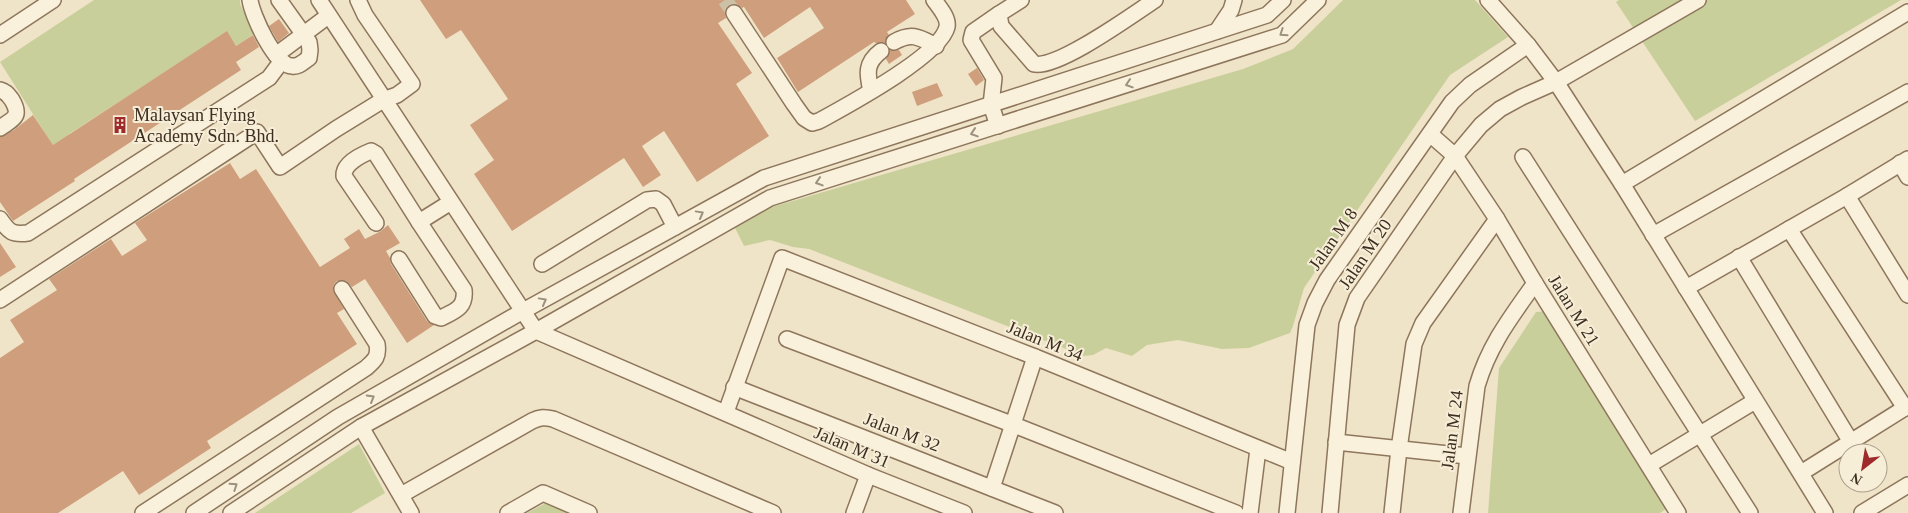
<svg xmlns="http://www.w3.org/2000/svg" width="1908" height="513" font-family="'Times New Roman',serif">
<rect width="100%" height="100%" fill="#f0e4c8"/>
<g fill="#c9cf9b">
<path d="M94,0H240V4L254,34L236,46L227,32L69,134L73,141L57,152L0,62Z"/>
<path d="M1343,0H1475L1508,37L1450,75L1304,288L1293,326L1290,333L1249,348L1222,349L1178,340L1147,345L1132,356L1106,348L1093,355L1084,356L809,249L793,247L770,240L744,246L735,228L772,207L1243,69L1293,49Z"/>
<path d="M1619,0H1901L1695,121L1616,2Z"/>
<path d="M1548,311L1669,507L1660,513H1488L1499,368L1536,312Z"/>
<path d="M359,444L385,493L351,513H255Z"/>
<path d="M546,503L568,513H527Z"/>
</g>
<g fill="#cf9f7d">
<path d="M420,0H906L915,14L887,32L889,35L885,43H876L874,42L798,92L777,58L824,28L810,7L764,38L744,7L742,8L734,4L729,5L725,9L726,18L718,23L752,73L736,84L769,136L697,182L664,131L642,146L661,175L643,187L624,158L512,231L474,174L494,160L470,125L508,99L461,30L446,39Z"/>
<path d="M279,19L289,33L278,42L269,26Z"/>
<path d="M227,31L236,46L253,35L259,47L236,62L241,70L74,179L75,181L13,221L0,202V137L14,130L33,115L53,145Z"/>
<path d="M890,50H899L902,55L889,64L886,59Z"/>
<path d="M977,68L984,80L976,86L968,74Z"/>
<path d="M937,83L943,96L917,106L912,92Z"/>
<path d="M230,163L240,179L256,169L320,267L350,248L344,239L359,229L365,239L381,231L388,225L400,243L386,251L390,258L391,264L427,321L434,325L407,343L365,279L352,287L346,281H337L334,284L333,290L344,309L337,313L357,344L207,441L211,448L139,495L123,471L58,513H0V358L24,342L10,320L57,290L49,279L111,239L122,256L147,240L135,223Z"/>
<path d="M0,243L16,267L0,277Z"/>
</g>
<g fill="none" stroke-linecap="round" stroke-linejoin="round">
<path stroke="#ccc0a6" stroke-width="15" stroke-dasharray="15 8" stroke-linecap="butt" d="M725,0L734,13"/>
<g stroke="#8d765c" stroke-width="18">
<g id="minor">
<path d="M250,0C252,15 275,66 292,66C299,67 303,62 309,58L310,50L309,42L279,0"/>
<path d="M319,0L536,331L868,475L964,513"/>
<path d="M1021,0L999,14L1001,26L1034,64C1058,69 1132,15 1155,0"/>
<path d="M1488,0L1528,45L1556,82L1622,184L1825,513"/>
<path d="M734,13L794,104L804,118L812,123L819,121C846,106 940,56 947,27C949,18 939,7 934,0"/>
<path d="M1217,31L1231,10L1234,0"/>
<path d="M0,35L53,0"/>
<path d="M894,42C912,32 919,37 936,46"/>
<path d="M276,55L328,16"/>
<path d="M0,90C7,92 8,95 12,100C22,117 13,119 0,128"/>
<path d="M871,91C867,74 865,63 881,51"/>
<path d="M998,126L991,105L994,78L971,40L973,32L999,14"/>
<path d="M1430,134L1455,156L1497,219L1535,283L1678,513"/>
<path d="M1523,157L1750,513"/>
<path d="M1900,163L1908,177"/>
<path d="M1622,184L1908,12"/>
<path d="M1847,196L1908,295"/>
<path d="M0,219C9,232 12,235 28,233L269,78L281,62"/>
<path d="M376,223L344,176C343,164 361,155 371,151L376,154L419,222"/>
<path d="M1789,229L1905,408"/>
<path d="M1653,235L1908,92"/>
<path d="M1739,257L1851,442"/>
<path d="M399,259L435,316L441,318C455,311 466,308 464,290L419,222L451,202"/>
<path d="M542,264L647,200L656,199L663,204L675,227"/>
<path d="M1686,288L1847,196L1908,159"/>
<path d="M0,300L257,132L280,167L336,129L383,100L397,95L412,84L365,15L358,0"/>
<path d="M787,339L1014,425L1236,513"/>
<path d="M734,387L1055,513"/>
<path d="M726,412L782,258L1035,357L1292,462"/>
<path d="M361,427L411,513"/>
<path d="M1336,442L1467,456"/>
<path d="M1649,465L1755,401"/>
<path d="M1801,473L1908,406"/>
<path d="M992,488L1035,357"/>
<path d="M401,495L532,421C540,417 545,417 553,419L773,513"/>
<path d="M143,513L366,368C375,360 379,357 377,344L342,289"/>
<path d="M194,513L338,417L523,311L764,178L1267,15L1283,0"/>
<path d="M231,513L361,427L536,331L770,198L1282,35L1318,0"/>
<path d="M508,513L543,493L589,513"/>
<path d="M854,513L868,475"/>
<path d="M1250,513L1258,449"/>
<path d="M1287,513L1307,325L1315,303L1327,280L1452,102L1470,85L1528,45"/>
<path d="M1330,513L1347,325L1357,298L1455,156L1481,125L1500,109L1522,97L1556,82L1698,0"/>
<path d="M1392,513L1399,449L1414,344L1423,323L1497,219"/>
<path d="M1461,513L1477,386C1489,345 1511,317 1535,283"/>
<path d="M1862,513L1908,485"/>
</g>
</g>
<use href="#minor" stroke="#faf1dc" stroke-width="15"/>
</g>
<defs><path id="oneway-chevron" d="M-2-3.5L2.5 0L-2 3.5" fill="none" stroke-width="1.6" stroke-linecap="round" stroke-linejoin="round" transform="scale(1.25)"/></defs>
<g stroke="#9c907e">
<use href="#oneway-chevron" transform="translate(1283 33) rotate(146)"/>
<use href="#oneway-chevron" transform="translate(1129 84) rotate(162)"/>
<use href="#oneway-chevron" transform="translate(974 133) rotate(162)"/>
<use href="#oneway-chevron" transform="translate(819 182) rotate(162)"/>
<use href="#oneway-chevron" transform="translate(700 214) rotate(-29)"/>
<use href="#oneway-chevron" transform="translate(543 301) rotate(-29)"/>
<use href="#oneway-chevron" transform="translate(371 398) rotate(-30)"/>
<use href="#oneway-chevron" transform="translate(234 486) rotate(-34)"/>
</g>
<defs>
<g id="building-bare" transform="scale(1.35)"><path d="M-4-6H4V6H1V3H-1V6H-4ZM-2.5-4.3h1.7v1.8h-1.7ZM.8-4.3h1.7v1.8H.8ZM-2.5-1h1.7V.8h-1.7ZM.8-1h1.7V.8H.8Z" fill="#9e2a2b" stroke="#f7eed8" stroke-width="2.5" paint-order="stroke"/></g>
</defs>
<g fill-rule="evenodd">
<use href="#building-bare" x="120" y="125"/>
</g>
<g text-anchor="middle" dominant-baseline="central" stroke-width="4" stroke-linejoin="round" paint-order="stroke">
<g font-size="18" fill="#3d2e20" stroke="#f7eed8" text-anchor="start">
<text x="134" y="115">Malaysan Flying<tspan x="134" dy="21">Academy Sdn. Bhd.</tspan></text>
</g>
<g font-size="18" fill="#3d2e20" stroke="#f7eed8">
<text transform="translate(1333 239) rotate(-55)">Jalan M 8</text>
<text transform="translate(1365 254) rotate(-56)">Jalan M 20</text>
<text transform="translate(1574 310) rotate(58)">Jalan M 21</text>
<text transform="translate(1045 341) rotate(22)">Jalan M 34</text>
<text transform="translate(1452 430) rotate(-83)">Jalan M 24</text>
<text transform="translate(902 432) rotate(21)">Jalan M 32</text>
<text transform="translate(852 447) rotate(23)">Jalan M 31</text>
</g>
</g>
<g transform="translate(1863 468) rotate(211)"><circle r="24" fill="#f7eed8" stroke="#ada18e"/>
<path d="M0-4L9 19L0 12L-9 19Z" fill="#9e2a2b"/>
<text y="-8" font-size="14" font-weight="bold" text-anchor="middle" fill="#3d2e20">N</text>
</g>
</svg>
